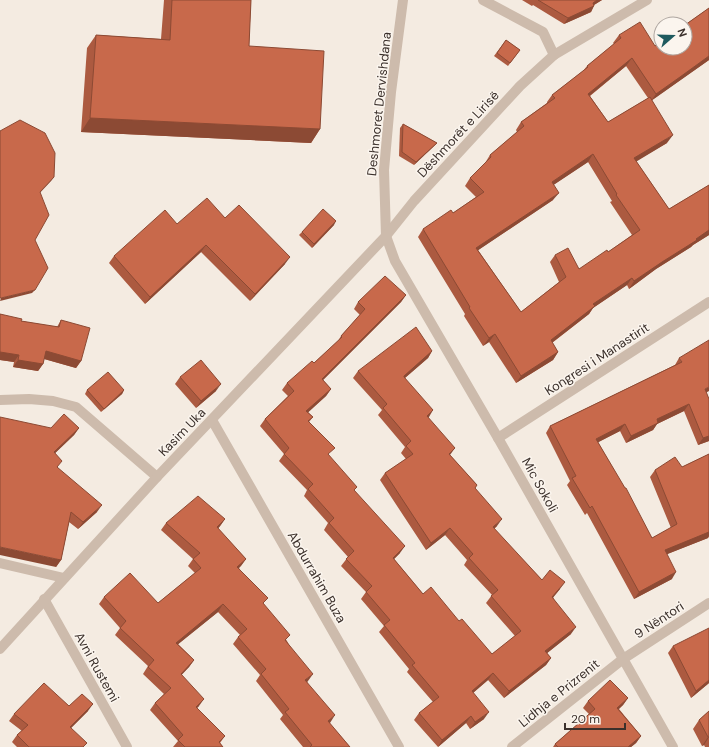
<svg xmlns="http://www.w3.org/2000/svg" width="709" height="747" font-family="'DM Sans',sans-serif">
<rect width="100%" height="100%" fill="#f4ebe1"/>
<g fill="none" stroke-linecap="round" stroke-linejoin="round">
<g stroke="#cdbbac" stroke-width="10">
<path d="M403,0L391,92L384,170L386,236L395,261L498,438L673,747"/>
<path d="M483,0L543,32L554,55"/>
<path d="M0,400L29,399L53,401L76,407L157,477"/>
<path d="M212,420L399,747"/>
<path d="M498,438L709,302"/>
<path d="M0,563L64,578"/>
<path d="M44,599L127,747"/>
<path d="M0,649L157,477L386,236L414,201L520,86L554,55L647,0"/>
<path d="M512,747L623,659L709,603"/>
</g>
</g>
<g fill="#ac5a40" fill-rule="evenodd">
<path d="M164,0H251L249,46L320,129L311,143L81,132L87,48L96,35L161,39Z"/>
<path d="M522,0H602L594,5L591,12L564,24L533,5L532,6Z"/>
<path d="M709,8V60L652,100L667,143L636,161L669,209L709,185V235L693,245L691,247L656,269L629,289L627,285L593,308L589,314L552,343L558,352L553,360L516,383L489,342L483,346L464,316L465,314L418,237L423,229L453,213L476,197L465,186L470,178L485,163L490,155L517,132L516,130L521,122L547,103V102L552,95L583,71L587,66L614,44L613,43L619,35L655,46ZM626,66L648,98L608,122L590,96ZM588,162L612,201L610,202L632,235L608,252L579,269L555,255L550,262L559,282L521,312L478,250L553,200V185Z"/>
<path d="M506,40L520,50L508,66L494,56Z"/>
<path d="M403,124L437,143L434,146L414,165L399,156L400,128Z"/>
<path d="M225,218L285,264L250,301L201,252L145,304L109,263L114,256L177,224Z"/>
<path d="M334,225L312,248L299,235L302,232Z"/>
<path d="M406,295L401,302L323,380L331,389L326,396L308,412L313,417L309,422L329,456L400,553L394,559L423,594L459,621L492,654L515,636L486,603L492,595L464,565L467,560L445,535L426,550L380,480L385,473L406,459L401,453L405,447L378,415L382,410L353,378L358,371L432,351L428,358L405,378L450,455L477,485L475,488L497,526L494,529L542,580L560,589L553,597L571,634L547,653L551,658L546,665L504,698L488,680L473,693L484,719L470,729L466,723L438,747L414,720L419,713L433,702L407,672L409,669L379,632L384,626L361,599L366,592L341,566L348,557L324,530L328,523L304,496L307,490L279,461L284,454L260,426L265,419L288,396L282,390L287,383L314,363L338,341L341,336L360,315L354,309L358,302Z"/>
<path d="M0,314L21,321L57,327L61,320L81,361L76,368L44,359L43,364L38,371L13,367L14,362L0,360Z"/>
<path d="M679,358L706,393L709,399V441L698,445L684,411L657,424L653,430L626,443L620,431L598,442L652,538L671,528L650,477L655,470L682,467L709,454V536L708,538L667,554L672,579L634,599L587,513L585,515L567,485L570,481L546,433L550,426L675,365Z"/>
<path d="M180,377L216,391L196,408L175,384Z"/>
<path d="M87,390H124L122,394L101,412L85,394Z"/>
<path d="M51,428H79L74,435L55,453L58,468L97,512L78,529L69,522L61,560L56,567Z"/>
<path d="M225,519L218,529L246,559L239,568L264,605L287,641L308,681L307,682L329,723L350,747H303L280,719L283,715L256,681L260,675L233,644L238,637L240,635L218,612L178,644L194,660L189,667L181,675L199,706L197,708L225,736L220,743L223,747H173L178,741L150,710L155,703L164,694L143,674L148,666L115,635L120,628L99,604L104,597L158,603L195,573L188,566L193,559L161,530L166,523Z"/>
<path d="M673,646L709,683L691,698L668,653Z"/>
<path d="M628,698L623,705L619,709L641,736L636,743L631,747H553L555,744L589,714L583,708L588,701Z"/>
<path d="M69,706L88,711L71,728L84,747H17L12,742L17,735L22,731L9,721L14,714Z"/>
<path d="M709,711V747H705L704,745L702,746L693,729L699,720Z"/>
</g>
<g fill="#8c4a34">
<path d="M597,0H602L589,8L593,3Z"/>
<path d="M594,6L591,12L564,24L568,18Z"/>
<path d="M709,56V60L651,101L656,94Z"/>
<path d="M632,58L626,66L583,101L588,94Z"/>
<path d="M90,118L320,129L311,143L81,132Z"/>
<path d="M673,135L667,143L629,166L634,158Z"/>
<path d="M437,143L434,146L414,165L416,162Z"/>
<path d="M593,154L588,162L546,190L552,182Z"/>
<path d="M54,177L51,181L38,195L40,192Z"/>
<path d="M559,193L553,200L471,255L476,248Z"/>
<path d="M336,221L334,225L312,248L314,244Z"/>
<path d="M709,230V235L693,245L691,247L656,269L629,289L634,281L662,262Z"/>
<path d="M206,245L201,252L145,304L150,297Z"/>
<path d="M290,257L285,264L250,301L255,294Z"/>
<path d="M632,278L627,285L593,308L589,314L545,348L551,340L593,304Z"/>
<path d="M35,290L32,293L0,301L1,298Z"/>
<path d="M406,295L401,302L317,386L322,379Z"/>
<path d="M495,334L489,342L483,346L489,338Z"/>
<path d="M46,351L81,361L76,368L41,358Z"/>
<path d="M432,351L428,358L399,383L404,376Z"/>
<path d="M0,352L19,355L14,362L0,360Z"/>
<path d="M558,352L553,360L516,383L521,376Z"/>
<path d="M18,360L43,364L38,371L13,367Z"/>
<path d="M221,384L216,391L196,408L201,401Z"/>
<path d="M709,387V391L700,396L705,389Z"/>
<path d="M331,389L326,396L302,418L306,411Z"/>
<path d="M124,390L122,394L101,412L104,409Z"/>
<path d="M689,404L684,411L657,424L653,430L626,443L631,436L657,419Z"/>
<path d="M433,410L429,417L422,423L427,416Z"/>
<path d="M625,424L620,431L591,446L596,439Z"/>
<path d="M79,428L74,435L49,459L54,452Z"/>
<path d="M709,436V441L698,445L703,438Z"/>
<path d="M455,448L450,455L444,461L449,454Z"/>
<path d="M102,505L97,512L78,529L83,522Z"/>
<path d="M225,519L220,526L212,534L217,527Z"/>
<path d="M502,519L497,526L488,534L493,527Z"/>
<path d="M450,528L445,535L426,550L431,543Z"/>
<path d="M709,531V536L708,538L660,557L665,550Z"/>
<path d="M405,546L400,553L388,565L393,558Z"/>
<path d="M0,547L61,560L56,567L0,555Z"/>
<path d="M246,559L241,566L232,574L237,567Z"/>
<path d="M676,572L672,579L634,599L639,592Z"/>
<path d="M565,582L560,589L548,604L552,597Z"/>
<path d="M223,604L218,612L171,650L176,643Z"/>
<path d="M576,627L571,634L541,658L545,651Z"/>
<path d="M551,658L546,665L504,698L509,691Z"/>
<path d="M194,660L189,667L176,681L181,674Z"/>
<path d="M493,673L488,680L467,698L472,691Z"/>
<path d="M313,674L308,681L300,687L305,680Z"/>
<path d="M709,680V683L691,698L696,691Z"/>
<path d="M628,698L623,705L612,715L617,708Z"/>
<path d="M204,699L199,706L191,714L196,707Z"/>
<path d="M93,704L88,711L65,734L70,727Z"/>
<path d="M489,712L484,719L470,729L475,722Z"/>
<path d="M335,715L330,723L323,728L328,721Z"/>
<path d="M471,716L466,723L438,747L442,740Z"/>
<path d="M641,736L636,743L631,747H628Z"/>
<path d="M708,737H709L704,745L702,746Z"/>
</g>
<g fill="#c8694b" stroke="#8c4a34" fill-rule="evenodd">
<path d="M172,0H251L249,46L324,51L320,129L90,118L96,35L170,40Z"/>
<path d="M538,0H597L593,3L594,6L568,18Z"/>
<path d="M709,8V56L680,77L656,94L632,58L588,94L608,122L650,97L673,135L634,158L669,209L709,185V230L696,239L697,240L662,262L634,281L632,278L593,304L595,306L551,340L558,352L521,376L495,334L489,338L469,308L470,307L423,229L451,210L453,213L484,192L470,178L491,157L490,155L524,126L521,122L555,98L552,95L588,67L587,66L621,38L619,35L640,22L655,46L661,42V48H685V25ZM593,154L617,194L616,195L640,230L608,252L607,250L579,269L568,248L555,255L566,277L521,312L476,248L559,193L552,182Z"/>
<path d="M506,40L520,50L510,63L497,53Z"/>
<path d="M20,120L45,133L55,153L54,177L40,192L49,215L35,240L48,268L35,290L1,298H0V131Z"/>
<path d="M403,124L437,143L416,162L402,152Z"/>
<path d="M207,198L225,218L239,205L290,257L255,294L206,245L150,297L114,256L165,210L177,224Z"/>
<path d="M323,209L336,221L314,244L302,232Z"/>
<path d="M385,276L406,295L322,379L331,389L306,411L313,417L308,421L335,448L328,454L357,487L354,490L405,546L393,558L423,594L431,587L459,621L462,619L492,654L521,631L491,596L498,590L469,558L473,554L450,528L431,543L385,473L413,454L406,446L411,441L383,408L387,404L358,371L416,327L432,351L404,376V377L433,410L427,416L455,448L449,454L477,485L475,488L502,519L493,527L542,580L550,570L565,582L552,597L576,627L545,651L551,658L509,691L493,673L472,691L489,712L475,722L471,716L442,740L419,713L439,697L412,665L415,663L384,625L390,620L366,592L372,586L346,559L354,551L329,523L334,518L308,489L313,484L284,454L289,448L265,419L294,391L287,383L312,361L314,363L342,337L341,336L365,309L358,302Z"/>
<path d="M0,314L22,319L21,321L59,327L61,320L90,328L81,361L46,351L43,364L18,360L19,355L0,352Z"/>
<path d="M709,340V387L705,389L709,399V436L703,438L689,404L657,419L658,423L631,436L625,424L596,439L625,488H626L652,538L677,524L655,470L675,457L682,467L709,454V532L665,550L676,572L639,592L592,506L590,508L572,478L576,476L550,426L682,362L679,358Z"/>
<path d="M201,360L221,384L201,401L180,377Z"/>
<path d="M108,372L124,390L104,409L87,390Z"/>
<path d="M64,414L79,428L54,452L62,461L57,467L102,505L83,522L71,512L61,560L0,547V417L51,428Z"/>
<path d="M198,496L225,519L217,527L246,559L237,567L268,598L263,603L290,635L285,640L313,674L305,680L335,715L328,721L350,747H310L312,745L285,712L289,709L261,674L266,669L238,637L247,629L223,604L176,643L194,660L181,674L204,699L196,707L225,736L219,742L223,747H185L178,740L183,735L155,703L171,688L148,667L154,660L120,628L126,621L104,597L130,573L158,603L201,568L193,559L200,553L166,523Z"/>
<path d="M709,628V680L696,691L673,646Z"/>
<path d="M610,680L628,698L617,708L641,736L628,747H558L555,744L595,709L588,701Z"/>
<path d="M44,683L69,706L82,694L93,704L70,727L87,743L83,747H29L17,735L28,725L14,714Z"/>
<path d="M709,711V737H708L699,720Z"/>
</g>
<g text-anchor="middle" dominant-baseline="central" stroke-width="3" stroke-linejoin="round" paint-order="stroke">
<g font-size="13" fill="#3b302b" stroke="#fbf5ee">
<text transform="translate(379 104) rotate(-84)">Deshmoret Dervishdana</text>
<text transform="translate(458 134) rotate(-47)">Dëshmorët e Lirisë</text>
<text transform="translate(597 359) rotate(-33)">Kongresi i Manastirit</text>
<text transform="translate(182 432) rotate(-46)">Kasim Uka</text>
<text transform="translate(540 485) rotate(61)">Mic Sokoli</text>
<text transform="translate(317 577) rotate(60)">Abdurrahim Buza</text>
<text transform="translate(659 620) rotate(-33)">9 Nëntori</text>
<text transform="translate(97 667) rotate(61)">Avni Rustemi</text>
<text transform="translate(559 693) rotate(-39)">Lidhja e Prizrenit</text>
</g>
</g>
<g transform="translate(673 36) rotate(70)"><circle r="19" fill="#fbf5ee" stroke="#aea6a0"/>
<path d="M0-3L7 15L0 10L-7 15Z" fill="#1f5a5e"/>
<text y="-6" font-size="11" font-weight="bold" text-anchor="middle" fill="#3b302b">N</text>
</g>
<path d="M565 723v6h60v-6" fill="none" stroke="#3b302b" stroke-width="2"/>
<text x="571" y="723" font-size="12" fill="#3b302b" stroke="#fbf5ee" stroke-width="3" paint-order="stroke">20 m</text>
</svg>
